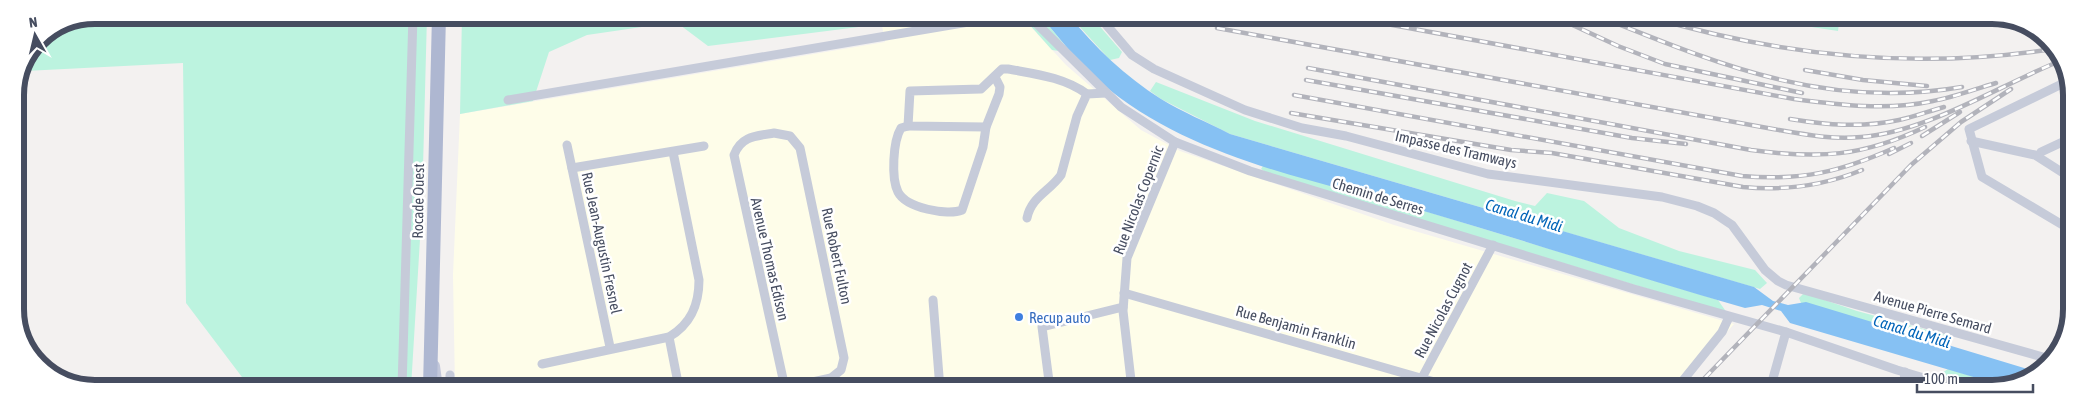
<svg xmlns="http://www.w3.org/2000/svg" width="2087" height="404" font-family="'Asap Condensed',sans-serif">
<rect width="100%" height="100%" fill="#f3f1f0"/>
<path fill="#fefde9" d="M880,15H1020L1066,65L1141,130L1180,151L1394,225L1734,324L1676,389L455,388L453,275L460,114L885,42Z"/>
<g fill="#bcf3df">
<path d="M95,15H427L422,206L411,388H248V385L186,303L183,63L25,71L39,38Z"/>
<path d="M462,15H880L882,24L708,46L676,22L587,35L549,52L533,101L460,114Z"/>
<path d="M1021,15H1040L1067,48L1059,51L1052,50Z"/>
<path d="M1069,15H1090L1122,52L1119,58L1110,60Z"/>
<path d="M1807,16H1840L1838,31L1805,26Z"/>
<path d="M1156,82L1255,121L1515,201L1535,206L1547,193L1584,201L1619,228L1679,251L1755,270L1767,283L1760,289L1230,134L1161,99L1150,91Z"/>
<path d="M1263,166L1428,212L1718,300L1727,313L1267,173L1261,169Z"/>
<path d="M1804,293L1857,311L1946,335L1951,340L1948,346L1801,303L1799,298Z"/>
<path d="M1948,369L2005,386C1986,393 1964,388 1946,382L1942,373Z"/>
</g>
<path fill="#86c1f3" d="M1040,15H1069C1095,48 1125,76 1161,99C1182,112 1207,122 1230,134L1754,287L1773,301L1788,305L1806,302L2037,372L2004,386L1790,323L1781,311L1762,305L1745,308C1639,278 1533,243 1427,212C1316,180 1191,160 1100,82C1078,62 1059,38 1040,15Z"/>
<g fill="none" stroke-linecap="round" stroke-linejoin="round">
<g stroke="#c6cbd9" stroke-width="9">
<path d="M1028,15L1121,107L1175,142L1250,171L1634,289L1786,332L1897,370L1961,389"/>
<path d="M1098,15L1132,55L1154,69L1245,110L1302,128L1346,136L1488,174L1662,197L1697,206L1714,213L1732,225L1765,270L1778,281L1786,285L2050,359"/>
<path d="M2070,80L1969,129L1982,177L2071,230"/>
<path d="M508,100L1010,15"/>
<path d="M908,126L901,128C893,141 891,178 898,192C906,208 948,216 962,210L983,147L986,127L999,94L1000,87L995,77"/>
<path d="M986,127L908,126L910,91L981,89L1002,69H1008C1035,74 1064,77 1087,94"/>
<path d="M774,133L790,136L800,148L844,358L841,370L831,378L785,388L734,155C741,136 756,136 774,133Z"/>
<path d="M1971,141L2035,155L2071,178"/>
<path d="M567,145L610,347"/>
<path d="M2041,152L2071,138"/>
<path d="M572,168L704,146"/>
<path d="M1027,218C1031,197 1050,191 1061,175L1077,116L1087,94L1106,93"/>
<path d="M1124,293L1459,389"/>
<path d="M933,300L940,389"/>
<path d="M669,337L679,388"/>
<path d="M542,364L669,337C691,324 699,305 699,280L673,152"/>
<path d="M450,375V388"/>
<path d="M402,388L413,15"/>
<path d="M1050,389L1042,327L1123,307"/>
<path d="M1132,389L1123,311L1127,258L1175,142"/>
<path d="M1416,389L1493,245"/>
<path d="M1676,389L1722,332L1729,317"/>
<path d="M1770,389L1786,332"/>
<path d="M1903,389L1905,372"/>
</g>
<path stroke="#c2c7da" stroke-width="12" d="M434,366L437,388"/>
<path stroke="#aeb7d1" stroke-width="14" d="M430,388L439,15"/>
<g stroke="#b2b3bb" stroke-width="4.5">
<g id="rail">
<path d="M1338,15L1794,99C1840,105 1887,111 1933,101C1955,97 1975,89 1996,83"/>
<path d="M1553,16L1618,46L1665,64L1802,93"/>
<path d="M1598,16C1720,65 1827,110 1962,87"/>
<path d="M1647,16C1779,56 1916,70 2053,49"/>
<path d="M1217,28L1773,129C1802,134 1832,140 1861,137C1927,132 1998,86 2060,61"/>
<path d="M1308,68L1751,150C1819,159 1862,157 1925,127"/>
<path d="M1805,70L1863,80L1927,86"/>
<path d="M1306,80L1632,138L1686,144"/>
<path d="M1294,95L1742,176C1802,181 1840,172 1894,148"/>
<path d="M1291,113L1511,150L1552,153L1743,187C1785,191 1823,186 1862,170"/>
<path d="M1790,119C1827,125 1862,128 1899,120C1914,117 1929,111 1944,107"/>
<path d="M1922,136L1960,112"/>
<path d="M1889,154L1911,143"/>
<path d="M1694,389L1911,165L1961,122L2011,89"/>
</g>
</g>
<use href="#rail" stroke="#fff" stroke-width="2.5" stroke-dasharray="8" stroke-linecap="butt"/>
</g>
<circle fill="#3f7fe0" stroke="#fff" stroke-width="2" cx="1019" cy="317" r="5"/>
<g text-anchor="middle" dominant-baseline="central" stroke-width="5" stroke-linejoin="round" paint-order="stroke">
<g font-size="15" fill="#464d60" stroke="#fff">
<text transform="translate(1456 149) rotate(13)">Impasse des Tramways</text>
<text transform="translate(1378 196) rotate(17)">Chemin de Serres</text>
<text transform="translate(1138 200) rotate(-69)">Rue Nicolas Copernic</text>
<text transform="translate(418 201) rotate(-89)">Rocade Ouest</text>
<text transform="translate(602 243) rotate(78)">Rue Jean-Augustin Fresnel</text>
<text transform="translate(837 256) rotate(78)">Rue Robert Fulton</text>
<text transform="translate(770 259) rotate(77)">Avenue Thomas Edison</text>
<text transform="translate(1443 310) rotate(-62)">Rue Nicolas Cugnot</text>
<text transform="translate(1933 312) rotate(16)">Avenue Pierre Semard</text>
<text transform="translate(1296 327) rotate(16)">Rue Benjamin Franklin</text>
</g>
<g font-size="15" fill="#366cbe" stroke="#fff" text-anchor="start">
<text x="1029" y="317">Recup auto</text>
</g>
<g font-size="16" font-style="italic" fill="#0164b8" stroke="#fff">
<text transform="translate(1524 215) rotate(17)">Canal du Midi</text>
<text transform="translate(1912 331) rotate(17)">Canal du Midi</text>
</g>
</g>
<path d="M0 0H2087V404H0ZM95 24H1992A71 71 0 0 1 2063 95V309A71 71 0 0 1 1992 380H95A71 71 0 0 1 24 309V95A71 71 0 0 1 95 24Z" fill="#fff" fill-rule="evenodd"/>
<path fill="none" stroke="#464d60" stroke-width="6" d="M95 24H1992A71 71 0 0 1 2063 95V309A71 71 0 0 1 1992 380H95A71 71 0 0 1 24 309V95A71 71 0 0 1 95 24Z"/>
<g transform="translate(35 35) rotate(352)" stroke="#ffffff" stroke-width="4" paint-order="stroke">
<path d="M0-4L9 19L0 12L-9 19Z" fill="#464d60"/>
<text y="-8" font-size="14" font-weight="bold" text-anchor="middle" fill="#464d60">N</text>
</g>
<path d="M1917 384v8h116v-8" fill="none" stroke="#464d60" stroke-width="2.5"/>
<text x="1924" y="384" font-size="15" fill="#464d60" stroke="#ffffff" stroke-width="4" paint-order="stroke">100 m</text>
</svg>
